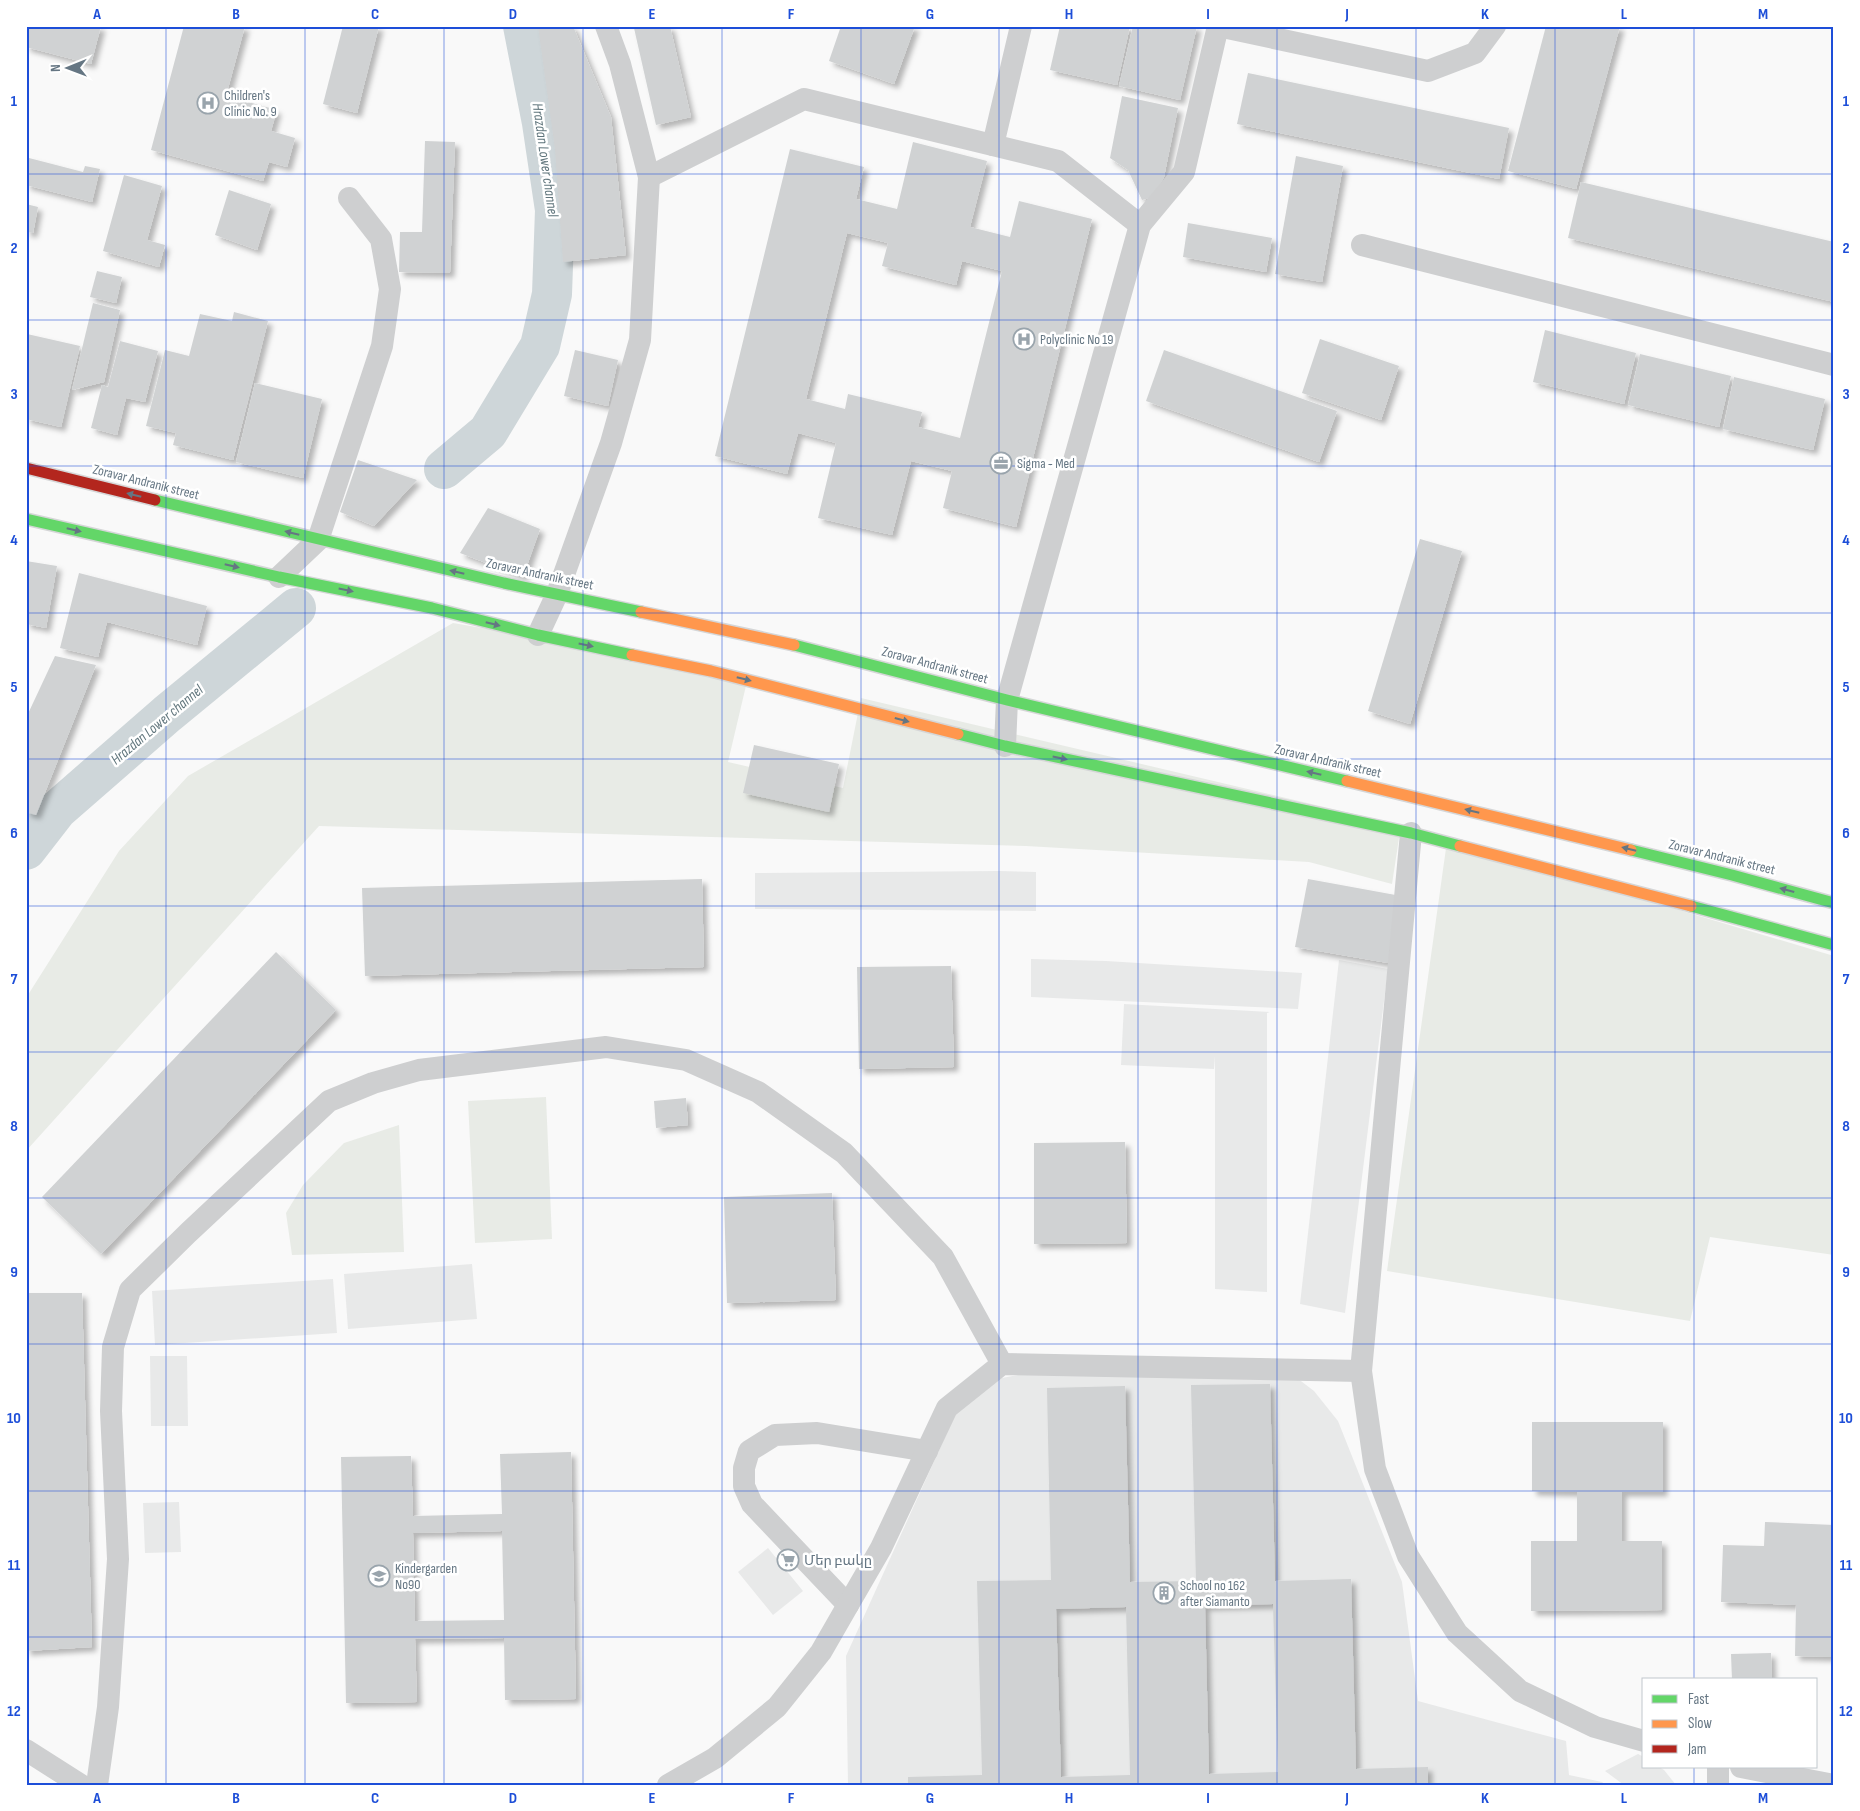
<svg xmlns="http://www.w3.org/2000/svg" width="1860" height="1811" font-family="'Sofia Sans Condensed','Noto Sans Armenian',sans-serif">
<defs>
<filter id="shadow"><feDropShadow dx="4.5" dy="4.5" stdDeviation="2.5" flood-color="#0004"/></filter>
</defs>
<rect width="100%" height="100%" fill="#f9f9f9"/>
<g fill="#e8e9e9">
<path d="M999,871L1036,872V911L755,909V873Z"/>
<path d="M1031,959L1106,961L1302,973L1298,1009L1031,997Z"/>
<path d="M1339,960L1388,969L1345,1313L1300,1304Z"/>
<path d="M1124,1004L1270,1012L1267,1013V1292L1215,1289V1056L1214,1069L1121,1065Z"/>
<path d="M472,1264L477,1319L348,1329L344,1274Z"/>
<path d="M333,1279L337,1333L155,1345L152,1291Z"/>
<path d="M150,1356H187L188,1426H151Z"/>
<path d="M1018,1375H1293L1314,1391L1338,1421L1402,1582L1418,1701L1566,1741L1569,1775L1602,1782L1606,1785H848L846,1656L955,1415L991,1380Z"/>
<path d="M179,1502L181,1552L145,1553L143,1503Z"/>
<path d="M768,1548L803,1591L773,1615L738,1572Z"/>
<path d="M1638,1754L1644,1757V1767H1659L1664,1770L1676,1785H1624L1605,1771Z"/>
</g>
<g fill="#e8ebe6">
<path d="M453,623L749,673L728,762L843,788L861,698L1401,825L1392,884L1309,862L1026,846L319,826L26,1151V998L119,851L188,776Z"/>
<path d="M1447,841L1834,956V1255L1710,1237L1690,1321L1387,1271Z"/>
<path d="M546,1097L552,1239L475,1243L468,1101Z"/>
<path d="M399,1125L404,1252L292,1255L286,1213L303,1185L344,1143Z"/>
</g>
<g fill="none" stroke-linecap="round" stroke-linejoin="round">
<g stroke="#ced6d9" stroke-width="40">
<path d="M444,469L488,432L540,346L552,294L555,210L542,123L523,26"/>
<path d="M26,850L57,810L167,714L296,608"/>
</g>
</g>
<g fill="#d0d2d3" fill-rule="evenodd" filter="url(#shadow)">
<path d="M26,26H101L91,64L26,47Z"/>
<path d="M184,26H245L226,96L277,110L271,131L295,138L287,167L269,162L263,181L151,150Z"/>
<path d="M343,26H379L357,113L323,104Z"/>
<path d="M538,26H573L611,117L626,255L563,262L555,149Z"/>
<path d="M642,26H670L691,117L656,125L634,28Z"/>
<path d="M841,26H915L894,84L829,61Z"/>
<path d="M1060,26H1130L1117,85L1050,70Z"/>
<path d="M1133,26H1197L1180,100L1119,86Z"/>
<path d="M1546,26H1620L1576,189L1508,171Z"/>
<path d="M1248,73L1509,128L1499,179L1237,124Z"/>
<path d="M1122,96L1178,108L1164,177L1153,197L1142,200L1128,170L1110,158Z"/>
<path d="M425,141L455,142L450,273L399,272L400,232H422Z"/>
<path d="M913,142L987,161L970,227L1010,237L1019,201L1092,219L1016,527L943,508L952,471L911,461L892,535L818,518L836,443L798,433L787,474L715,456L790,149L864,167L856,199L897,209ZM847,233L888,243L882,266L956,285L962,261L1002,271L960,438L918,427L922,412L848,394L845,409L806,399Z"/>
<path d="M1296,156L1343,166L1322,282L1275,274Z"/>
<path d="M29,158L83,172L85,166L100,169L92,202L26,185V169Z"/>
<path d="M124,175L162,186L147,240L165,245L159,267L103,251Z"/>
<path d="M1581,182L1834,242V302L1568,238Z"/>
<path d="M229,190L271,204L257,250L215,235Z"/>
<path d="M26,204L38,207L33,233L26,232Z"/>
<path d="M1188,223L1272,238L1266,272L1183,257Z"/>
<path d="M97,271L122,277L116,303L90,297Z"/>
<path d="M93,303L120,310L104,382L72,390Z"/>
<path d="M234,312L268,321L233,460L173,445L176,433L146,426L165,350L189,356L200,314L232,321Z"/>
<path d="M1545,330L1636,353L1624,404L1533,382Z"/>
<path d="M27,334L80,346L61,427L26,419Z"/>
<path d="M1320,339L1399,366L1381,420L1302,393Z"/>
<path d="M120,341L158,351L145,402L126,398L117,435L91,428L102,385L108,387Z"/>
<path d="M575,350L618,360L608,406L564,396Z"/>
<path d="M1164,350L1337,411L1319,462L1146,401Z"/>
<path d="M1640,354L1731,376L1719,427L1628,405Z"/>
<path d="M1734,377L1825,399L1813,450L1723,429Z"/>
<path d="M255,383L322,399L303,478L236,462Z"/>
<path d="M358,460L417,480L374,526L340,512Z"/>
<path d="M488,508L540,529L523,577L460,553Z"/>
<path d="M1420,539L1462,551L1410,724L1368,711Z"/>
<path d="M26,561L57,566L46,628L26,624Z"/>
<path d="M79,573L207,606L197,645L107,622L98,657L60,648Z"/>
<path d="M55,656L96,665L36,815L26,812V718Z"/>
<path d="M754,745L839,764L829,812L743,793Z"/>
<path d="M702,879L704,967L365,976L362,888Z"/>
<path d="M1308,879L1401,896L1388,963L1295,947Z"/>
<path d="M276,952L336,1010L101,1254L42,1197Z"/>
<path d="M951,966L954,1067L859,1069L857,967Z"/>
<path d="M686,1098L688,1125L656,1128L654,1101Z"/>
<path d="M1125,1142L1127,1243L1034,1244V1143Z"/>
<path d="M832,1193L836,1300L727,1303L724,1197Z"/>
<path d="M26,1293H82L92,1647L26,1651Z"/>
<path d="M1270,1384L1275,1581L1351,1579L1356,1769L1428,1767V1785H908V1777L982,1775L977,1581L1051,1580L1047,1388L1125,1386L1130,1582L1196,1581L1191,1385ZM1273,1604L1278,1772L1209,1774L1205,1606ZM1126,1607L1130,1775L1061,1777L1056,1609Z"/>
<path d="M1532,1422H1663V1492H1622V1541H1662V1610L1531,1611V1541H1577V1492L1532,1491Z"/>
<path d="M571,1452L576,1699L505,1700L504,1638L415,1639L417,1702L346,1703L341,1457L411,1456L413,1516L502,1514L500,1454ZM502,1531L504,1620L415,1621L413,1533Z"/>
<path d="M1765,1522L1834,1525V1657L1795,1656L1796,1605L1721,1602L1723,1545L1764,1546Z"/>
<path d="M1771,1653L1772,1680H1732L1731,1654Z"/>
</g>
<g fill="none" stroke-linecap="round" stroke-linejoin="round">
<g stroke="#d5d6d7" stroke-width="14">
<g id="fast">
<path d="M155,500L504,583L641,612"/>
<path d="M26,519L279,577L432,608L538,635L632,655"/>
<path d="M794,645L1007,700L1347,781"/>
<path d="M958,734L1005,746L1411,833L1460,846"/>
<path d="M1631,850L1732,875L1834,903"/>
<path d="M1691,906L1834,945"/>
</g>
</g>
<g stroke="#d5d6d7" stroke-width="14">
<g id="slow">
<path d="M641,612L794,645"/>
<path d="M632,655L711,671L958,734"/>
<path d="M1347,781L1631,850"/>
<path d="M1460,846L1691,906"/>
</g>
</g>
<g stroke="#d5d6d7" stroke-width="14">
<path id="jam" d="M26,468L155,500"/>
</g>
<g stroke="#cecfd0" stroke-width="22">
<path d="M1218,26L1428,71L1475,53L1495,26"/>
<path d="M993,145L1021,26"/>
<path d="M649,177L804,99L1058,161L1140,225"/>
<path d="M1362,245L1834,365"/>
<path d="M279,577L318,540L382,346L390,289L381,239L349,198"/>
<path d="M538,635L557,594L611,443L640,340L649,177L620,64L606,26"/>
<path d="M1005,746L1007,700L1140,225L1184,172L1218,26"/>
<path d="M1411,833L1361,1371L1375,1469L1408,1556L1457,1633L1520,1691L1595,1727L1644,1741"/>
<path d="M848,1605L752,1504L744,1486V1468L749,1451L775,1435L817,1433L927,1451"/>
<path d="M26,1750L81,1785"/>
<path d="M1741,1767L1834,1785"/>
<path d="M97,1785L108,1707L118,1559L111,1411L113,1347L130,1290L188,1233L329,1101L373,1083L419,1070L606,1047L686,1060L758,1092L844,1153L943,1257L1002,1364"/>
<path d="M668,1785L715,1758L777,1707L821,1652L848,1605L881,1548L947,1408L1002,1364L1361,1371"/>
<path d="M1718,1785V1767"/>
</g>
<use href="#fast" stroke="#63d668" stroke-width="11"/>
<use href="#slow" stroke="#ff974d" stroke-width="11"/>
<use href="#jam" stroke="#b3261e" stroke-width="11"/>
</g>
<defs><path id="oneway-solid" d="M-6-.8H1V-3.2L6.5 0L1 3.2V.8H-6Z" transform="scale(1.25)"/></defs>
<g fill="#657683">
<use href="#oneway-solid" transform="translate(134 495) rotate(-166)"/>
<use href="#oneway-solid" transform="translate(74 530) rotate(13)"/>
<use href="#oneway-solid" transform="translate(292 533) rotate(-166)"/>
<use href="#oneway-solid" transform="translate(232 566) rotate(13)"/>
<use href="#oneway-solid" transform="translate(457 572) rotate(-167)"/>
<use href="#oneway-solid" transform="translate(346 590) rotate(12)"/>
<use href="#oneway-solid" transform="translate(493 624) rotate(14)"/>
<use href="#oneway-solid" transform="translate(586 645) rotate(12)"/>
<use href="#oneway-solid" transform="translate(744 679) rotate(14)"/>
<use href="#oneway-solid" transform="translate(902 720) rotate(15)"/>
<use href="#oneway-solid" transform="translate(1060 758) rotate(12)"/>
<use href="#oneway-solid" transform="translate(1314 773) rotate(-167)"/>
<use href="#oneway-solid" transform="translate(1472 811) rotate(-166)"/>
<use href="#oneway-solid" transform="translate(1629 849) rotate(-166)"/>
<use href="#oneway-solid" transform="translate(1787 890) rotate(-165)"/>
</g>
<path fill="none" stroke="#1d4ed8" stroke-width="1" stroke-opacity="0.55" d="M166,26V1785M305,26V1785M444,26V1785M583,26V1785M722,26V1785M861,26V1785M999,26V1785M1138,26V1785M1277,26V1785M1416,26V1785M1555,26V1785M1694,26V1680M26,174H1834M26,320H1834M26,466H1834M26,613H1834M26,759H1834M26,906H1834M26,1052H1834M26,1198H1834M26,1344H1834M26,1491H1834M26,1637H1834M1694,1767V1785"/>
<defs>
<g id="hospital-ring" transform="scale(1.125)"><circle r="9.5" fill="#fff" stroke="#99a4ac" stroke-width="1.5"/><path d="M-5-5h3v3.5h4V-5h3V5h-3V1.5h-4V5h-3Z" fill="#99a4ac"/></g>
<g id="office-ring" transform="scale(1.125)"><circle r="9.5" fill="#fff" stroke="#99a4ac" stroke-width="1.5"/><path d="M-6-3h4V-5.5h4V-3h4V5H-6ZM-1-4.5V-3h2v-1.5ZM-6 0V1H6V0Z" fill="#99a4ac"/></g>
<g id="supermarket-ring" transform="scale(1.125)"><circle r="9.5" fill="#fff" stroke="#99a4ac" stroke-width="1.5"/><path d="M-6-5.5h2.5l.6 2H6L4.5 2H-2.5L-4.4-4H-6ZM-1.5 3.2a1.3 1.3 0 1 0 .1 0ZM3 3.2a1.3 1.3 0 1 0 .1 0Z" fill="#99a4ac"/></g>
<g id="school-ring" transform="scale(1.125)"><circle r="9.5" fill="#fff" stroke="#99a4ac" stroke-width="1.5"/><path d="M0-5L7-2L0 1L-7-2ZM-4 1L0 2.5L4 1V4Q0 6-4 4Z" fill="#99a4ac"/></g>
<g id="building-ring" transform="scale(1.125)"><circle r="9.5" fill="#fff" stroke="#99a4ac" stroke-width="1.5"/><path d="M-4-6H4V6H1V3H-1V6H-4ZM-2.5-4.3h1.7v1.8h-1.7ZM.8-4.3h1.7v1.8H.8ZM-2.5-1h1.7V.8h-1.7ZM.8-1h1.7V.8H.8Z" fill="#99a4ac"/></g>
</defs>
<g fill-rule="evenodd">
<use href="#hospital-ring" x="208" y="103"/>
<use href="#hospital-ring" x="1024" y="339"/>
<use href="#office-ring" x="1001" y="463"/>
<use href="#supermarket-ring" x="788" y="1560"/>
<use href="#school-ring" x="379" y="1576"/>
<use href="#building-ring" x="1164" y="1593"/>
</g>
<g text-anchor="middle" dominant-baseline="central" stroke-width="5" stroke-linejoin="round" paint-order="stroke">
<g font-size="14" fill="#657683" stroke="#fff" text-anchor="start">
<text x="224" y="95">Children's<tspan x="224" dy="16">Clinic No. 9</tspan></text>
<text x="1040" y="339">Polyclinic No 19</text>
<text x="1017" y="463">Sigma - Med</text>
<text x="804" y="1560">Մեր բակը</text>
<text x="395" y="1568">Kindergarden<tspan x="395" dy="16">No90</tspan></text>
<text x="1180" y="1585">School no 162<tspan x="1180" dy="16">after Siamanto</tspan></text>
</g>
<g font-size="14" fill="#657683" stroke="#fff">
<text transform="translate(146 482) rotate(14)">Zoravar Andranik street</text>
<text transform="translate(540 574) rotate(12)">Zoravar Andranik street</text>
<text transform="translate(935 665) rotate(15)">Zoravar Andranik street</text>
<text transform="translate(1328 761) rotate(13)">Zoravar Andranik street</text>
<text transform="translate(1722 857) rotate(14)">Zoravar Andranik street</text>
</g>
<g font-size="15" font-style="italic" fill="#60757c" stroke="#fff">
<text transform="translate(545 160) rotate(82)">Hrazdan Lower channel</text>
<text transform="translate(157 725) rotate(-40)">Hrazdan Lower channel</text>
</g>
</g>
<rect width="1860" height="1811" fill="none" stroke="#ffffff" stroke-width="55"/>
<rect x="1642" y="1678" width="175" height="90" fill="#ffffff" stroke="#c1c8cd"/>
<rect x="1652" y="1695" width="25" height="8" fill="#63d668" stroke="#c1c8cd"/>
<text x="1688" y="1704" font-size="15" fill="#657683">Fast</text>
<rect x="1652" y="1720" width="25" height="8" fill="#ff974d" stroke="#c1c8cd"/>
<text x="1688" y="1728" font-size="15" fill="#657683">Slow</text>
<rect x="1652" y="1745" width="25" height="8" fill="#b3261e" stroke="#c1c8cd"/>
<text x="1688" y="1754" font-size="15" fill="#657683">Jam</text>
<g transform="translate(68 68) rotate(269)" stroke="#ffffff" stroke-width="4" paint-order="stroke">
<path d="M0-4L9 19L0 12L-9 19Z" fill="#657683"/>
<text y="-8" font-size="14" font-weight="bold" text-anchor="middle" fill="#657683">N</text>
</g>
<rect x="28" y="28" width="1804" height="1756" fill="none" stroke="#1d4ed8" stroke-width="2"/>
<g font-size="16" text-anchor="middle" font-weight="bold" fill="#1d4ed8">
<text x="97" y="19">A</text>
<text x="236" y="19">B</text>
<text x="375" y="19">C</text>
<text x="513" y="19">D</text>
<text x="652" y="19">E</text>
<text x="791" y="19">F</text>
<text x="930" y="19">G</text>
<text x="1069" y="19">H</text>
<text x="1208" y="19">I</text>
<text x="1347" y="19">J</text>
<text x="1485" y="19">K</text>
<text x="1624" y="19">L</text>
<text x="1763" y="19">M</text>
<text x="14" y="106">1</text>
<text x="1846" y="106">1</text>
<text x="14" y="253">2</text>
<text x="1846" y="253">2</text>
<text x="14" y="399">3</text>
<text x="1846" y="399">3</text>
<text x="14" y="545">4</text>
<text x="1846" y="545">4</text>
<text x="14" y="692">5</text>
<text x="1846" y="692">5</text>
<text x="14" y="838">6</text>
<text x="1846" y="838">6</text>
<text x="14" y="984">7</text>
<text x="1846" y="984">7</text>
<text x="14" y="1131">8</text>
<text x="1846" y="1131">8</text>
<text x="14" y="1277">9</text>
<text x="1846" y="1277">9</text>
<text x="14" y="1423">10</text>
<text x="1846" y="1423">10</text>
<text x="14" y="1570">11</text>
<text x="1846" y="1570">11</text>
<text x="14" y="1716">12</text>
<text x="1846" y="1716">12</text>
<text x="97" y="1803">A</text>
<text x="236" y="1803">B</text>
<text x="375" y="1803">C</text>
<text x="513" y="1803">D</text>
<text x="652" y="1803">E</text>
<text x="791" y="1803">F</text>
<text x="930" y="1803">G</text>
<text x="1069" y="1803">H</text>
<text x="1208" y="1803">I</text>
<text x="1347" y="1803">J</text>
<text x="1485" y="1803">K</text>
<text x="1624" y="1803">L</text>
<text x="1763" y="1803">M</text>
</g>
</svg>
